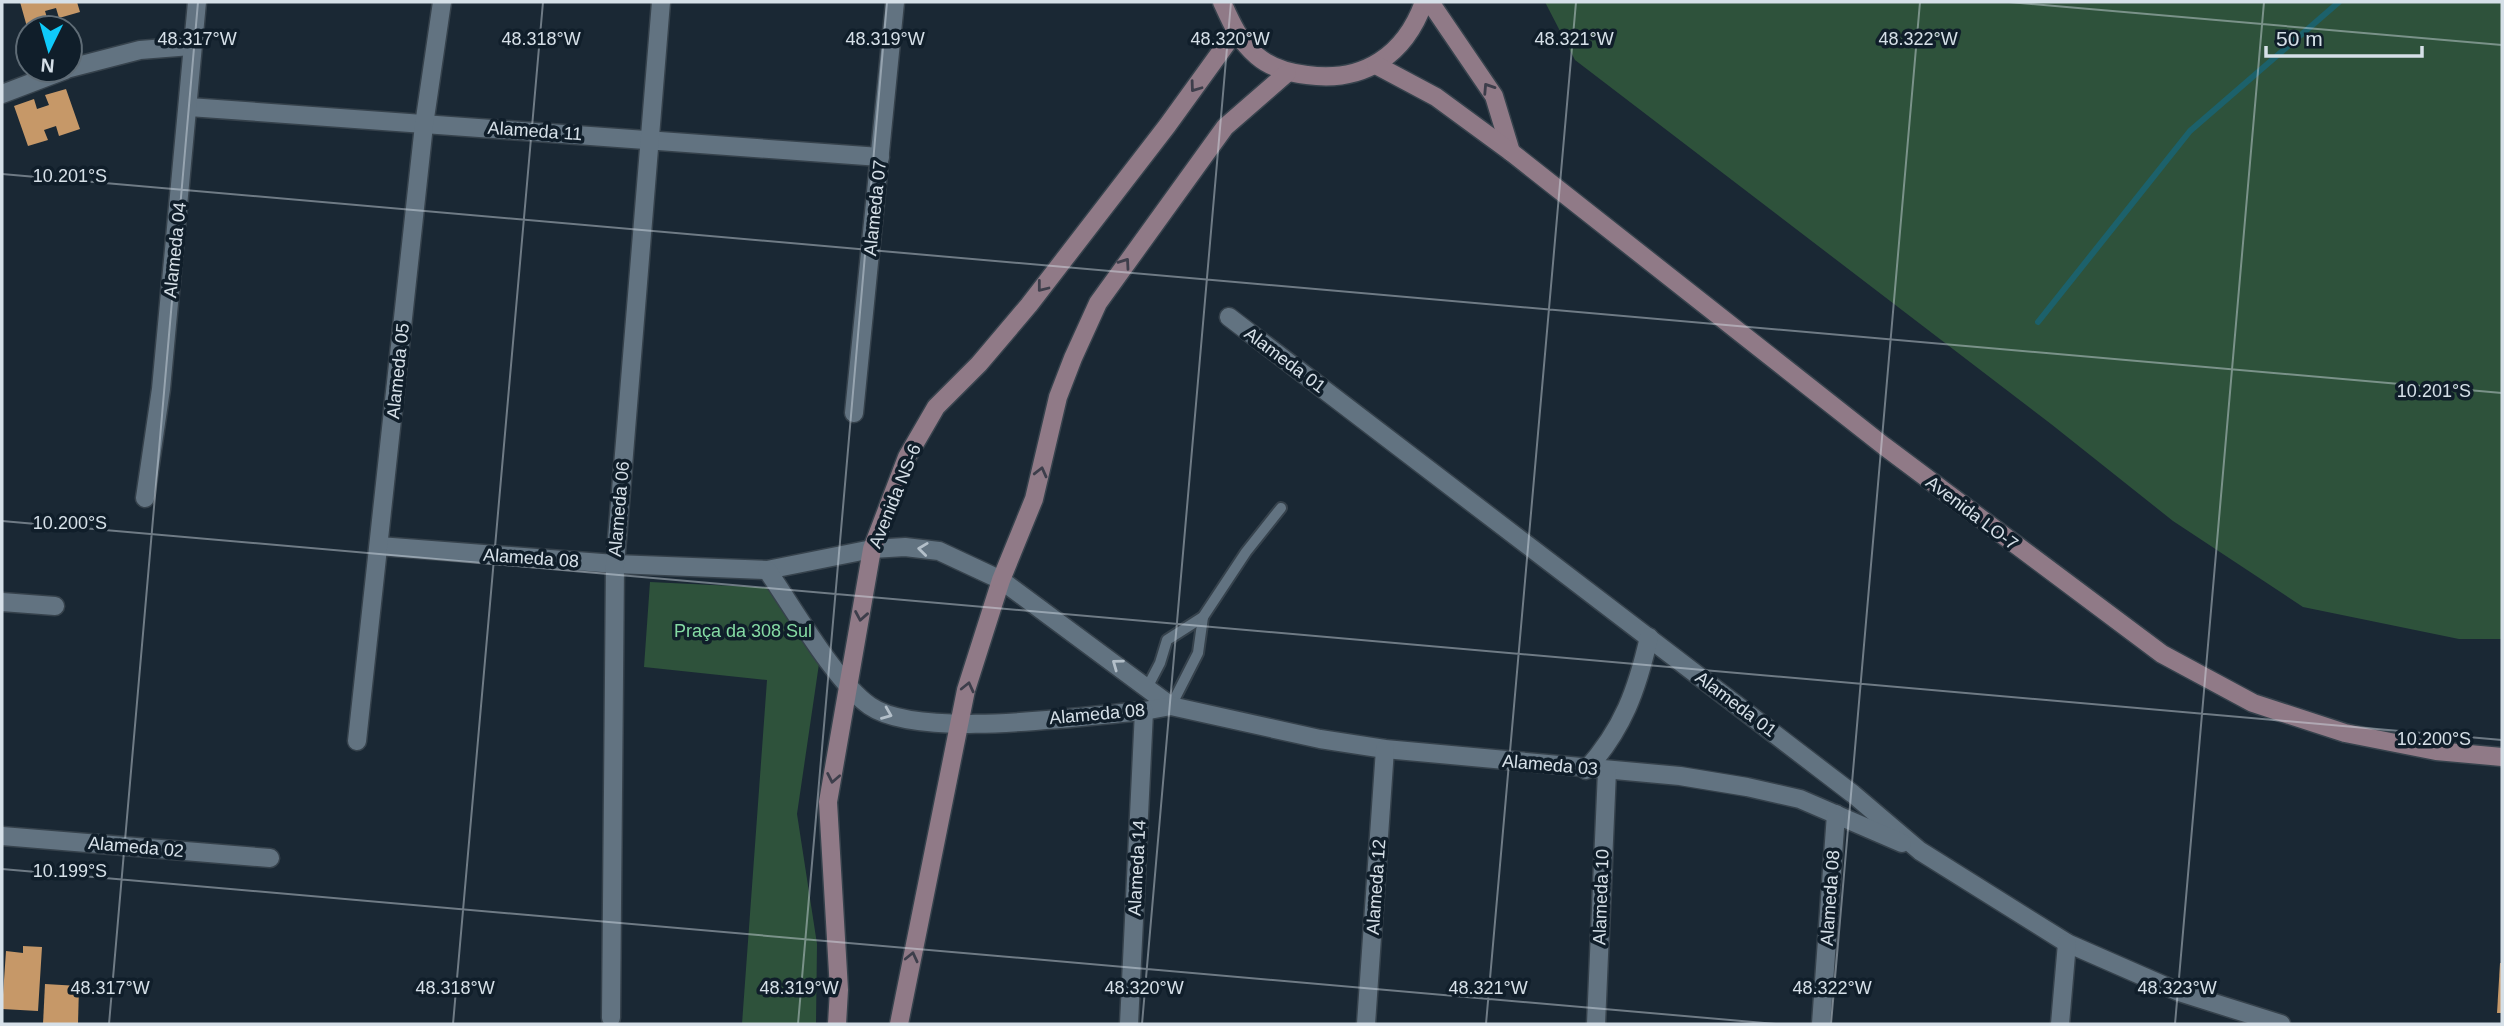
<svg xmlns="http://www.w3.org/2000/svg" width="2504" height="1026" font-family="Arial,sans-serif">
<rect width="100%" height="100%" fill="#1a2834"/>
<g fill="#2e523b">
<path d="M1545,2H2502V639H2459L2303,607L2173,521L2051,424L1575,60Z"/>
<path d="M650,582L775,588L820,657L797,814L817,944L816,1024H742L767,680L644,667Z"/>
</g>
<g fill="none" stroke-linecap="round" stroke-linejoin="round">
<path stroke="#1c616b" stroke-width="6" d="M2038,322L2190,131L2339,2"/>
</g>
<g fill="#c69868">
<path d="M20,2H77L80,12L59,18L56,8L45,11L48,21L27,27Z"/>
<path d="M66,89L80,129L59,136L56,126L44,130L48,140L28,146L14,106L34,99L37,109L49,105L45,95Z"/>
<path d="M23,946L42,947L38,1011L2,1009L6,951L23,953Z"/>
<path d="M2500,963H2502V1013H2497Z"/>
<path d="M45,984L79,986L78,1024H43Z"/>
</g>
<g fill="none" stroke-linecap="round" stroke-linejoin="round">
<g stroke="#36424c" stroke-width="14">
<g id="lane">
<path d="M1148,686L1160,663L1167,640L1203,617L1246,552L1281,508"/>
<path d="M1171,706L1198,653L1203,617"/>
</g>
</g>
<g stroke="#36424c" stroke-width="21">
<g id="street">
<path d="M70,68L140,50L191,46"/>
<path d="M2,94L65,70"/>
<path d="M189,107L880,157"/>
<path d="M1229,317L1853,794L1920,851L2067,943L2179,992L2281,1024"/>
<path d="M854,413L895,2"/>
<path d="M145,498L161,389L197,2"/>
<path d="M379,546L615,564L767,570L872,549L905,547L939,551L1001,580L1171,706"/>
<path d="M767,570C792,606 836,683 870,706C919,740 1081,716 1144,711L1171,706L1320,739L1385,749L1680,776L1747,787L1800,799L1902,843"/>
<path d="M2,602L55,606"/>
<path d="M357,741L424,125L442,2"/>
<path d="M1586,770C1623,729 1637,690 1649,637"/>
<path d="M2,836L270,858"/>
<path d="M611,1018L615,564L661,2"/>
<path d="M1129,1024L1144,711"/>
<path d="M1366,1024L1385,749"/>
<path d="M1596,1024L1607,771"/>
<path d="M1821,1024L1836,814"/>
<path d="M2060,1024L2067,943"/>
</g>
</g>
<g stroke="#36424c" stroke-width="21">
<g id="secondary">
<path d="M1222,2C1231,22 1239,41 1257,56C1271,68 1289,73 1307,75C1364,83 1405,55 1424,2"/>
<path d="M1430,2L1494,96L1511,152"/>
<path d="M1376,65L1436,97L1511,152L1884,446L2162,654L2253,703L2345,733L2436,751L2502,757"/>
<path d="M837,1024L839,990L828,802L872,549L907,457L936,407L979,364L1029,305L1167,126L1235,32"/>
<path d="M899,1024L966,690L1001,580L1034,499L1058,397L1073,358L1098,303L1225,127L1287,73"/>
</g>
</g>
<use href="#lane" stroke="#627381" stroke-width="10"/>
<use href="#street" stroke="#627381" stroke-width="18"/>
<use href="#secondary" stroke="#907a87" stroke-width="18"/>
</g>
<defs><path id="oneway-chevron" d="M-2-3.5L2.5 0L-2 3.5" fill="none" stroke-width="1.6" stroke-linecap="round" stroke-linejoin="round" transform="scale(1.75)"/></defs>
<g stroke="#3d3e4b">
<use href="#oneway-chevron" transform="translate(1195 87) rotate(126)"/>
<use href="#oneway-chevron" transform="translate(1488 88) rotate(-123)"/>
<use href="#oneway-chevron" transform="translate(1125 263) rotate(-55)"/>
<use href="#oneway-chevron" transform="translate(1042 287) rotate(128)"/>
<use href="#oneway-chevron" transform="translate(1041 472) rotate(-76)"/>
<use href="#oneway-chevron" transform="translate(861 616) rotate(100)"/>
<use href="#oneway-chevron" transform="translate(968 687) rotate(-77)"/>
<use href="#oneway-chevron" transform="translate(833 778) rotate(101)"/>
<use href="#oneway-chevron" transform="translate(912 957) rotate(-77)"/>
</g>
<g stroke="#b3bfc9">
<use href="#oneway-chevron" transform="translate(923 549) rotate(-173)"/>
<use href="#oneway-chevron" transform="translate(1117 664) rotate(-144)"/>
<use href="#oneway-chevron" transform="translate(887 714) rotate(22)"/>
</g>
<path fill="none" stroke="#d6e0e8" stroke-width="2" stroke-opacity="0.45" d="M2009,2L2502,45M2,174L2502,393M2,521L2502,740M2,869L1776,1024M109,1024L198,2M453,1024L543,2M798,1024L887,2M1142,1024L1231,2M1486,1024L1576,2M1831,1024L1920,2M2175,1024L2264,2"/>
<g text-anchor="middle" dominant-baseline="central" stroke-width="7" stroke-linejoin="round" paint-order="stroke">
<g font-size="18" fill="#d6e0e8" stroke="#101e2a">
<text transform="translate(535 131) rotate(4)">Alameda 11</text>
<text transform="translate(875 208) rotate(-84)">Alameda 07</text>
<text transform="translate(175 250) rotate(-84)">Alameda 04</text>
<text transform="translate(1285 360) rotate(37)">Alameda 01</text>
<text transform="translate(398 371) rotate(-84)">Alameda 05</text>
<text transform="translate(895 496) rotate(-68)">Avenida NS-6</text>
<text transform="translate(619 509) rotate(-85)">Alameda 06</text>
<text transform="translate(1972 513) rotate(37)">Avenida LO-7</text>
<text transform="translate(531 558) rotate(4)">Alameda 08</text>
<text transform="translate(1736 704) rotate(37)">Alameda 01</text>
<text transform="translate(1097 714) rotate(-5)">Alameda 08</text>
<text transform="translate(1550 765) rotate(5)">Alameda 03</text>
<text transform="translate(136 847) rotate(5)">Alameda 02</text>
<text transform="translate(1137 868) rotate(-87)">Alameda 14</text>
<text transform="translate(1376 887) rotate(-86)">Alameda 12</text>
<text transform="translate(1601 897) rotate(-88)">Alameda 10</text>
<text transform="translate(1830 898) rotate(-86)">Alameda 08</text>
</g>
<g font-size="18" fill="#85dba4" stroke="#101e2a">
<text x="743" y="631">Praça da 308 Sul</text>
</g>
</g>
<g font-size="18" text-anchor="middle" fill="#d6e0e8" stroke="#101e2a" stroke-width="7" stroke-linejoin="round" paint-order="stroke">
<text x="197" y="45">48.317°W</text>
<text x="541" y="45">48.318°W</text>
<text x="885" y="45">48.319°W</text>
<text x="1230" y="45">48.320°W</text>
<text x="1574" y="45">48.321°W</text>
<text x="1918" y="45">48.322°W</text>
<text x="70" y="182">10.201°S</text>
<text x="2434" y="397">10.201°S</text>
<text x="70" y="529">10.200°S</text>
<text x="2434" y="745">10.200°S</text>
<text x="70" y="877">10.199°S</text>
<text x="110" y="994">48.317°W</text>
<text x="455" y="994">48.318°W</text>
<text x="799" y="994">48.319°W</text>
<text x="1144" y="994">48.320°W</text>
<text x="1488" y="994">48.321°W</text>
<text x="1832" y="994">48.322°W</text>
<text x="2177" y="994">48.323°W</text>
</g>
<rect width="2504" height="1026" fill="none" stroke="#d6e0e8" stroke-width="7"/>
<g transform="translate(49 49) rotate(185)"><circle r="33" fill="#101e2a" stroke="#5f6c76" stroke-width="2"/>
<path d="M0-5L12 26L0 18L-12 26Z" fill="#0fcafa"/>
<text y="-10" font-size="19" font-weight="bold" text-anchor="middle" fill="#d6e0e8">N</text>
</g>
<path d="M2266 46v10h156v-10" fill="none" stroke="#d6e0e8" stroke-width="3.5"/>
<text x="2276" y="46" font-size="21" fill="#d6e0e8" stroke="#101e2a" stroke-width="5" paint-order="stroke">50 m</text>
</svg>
